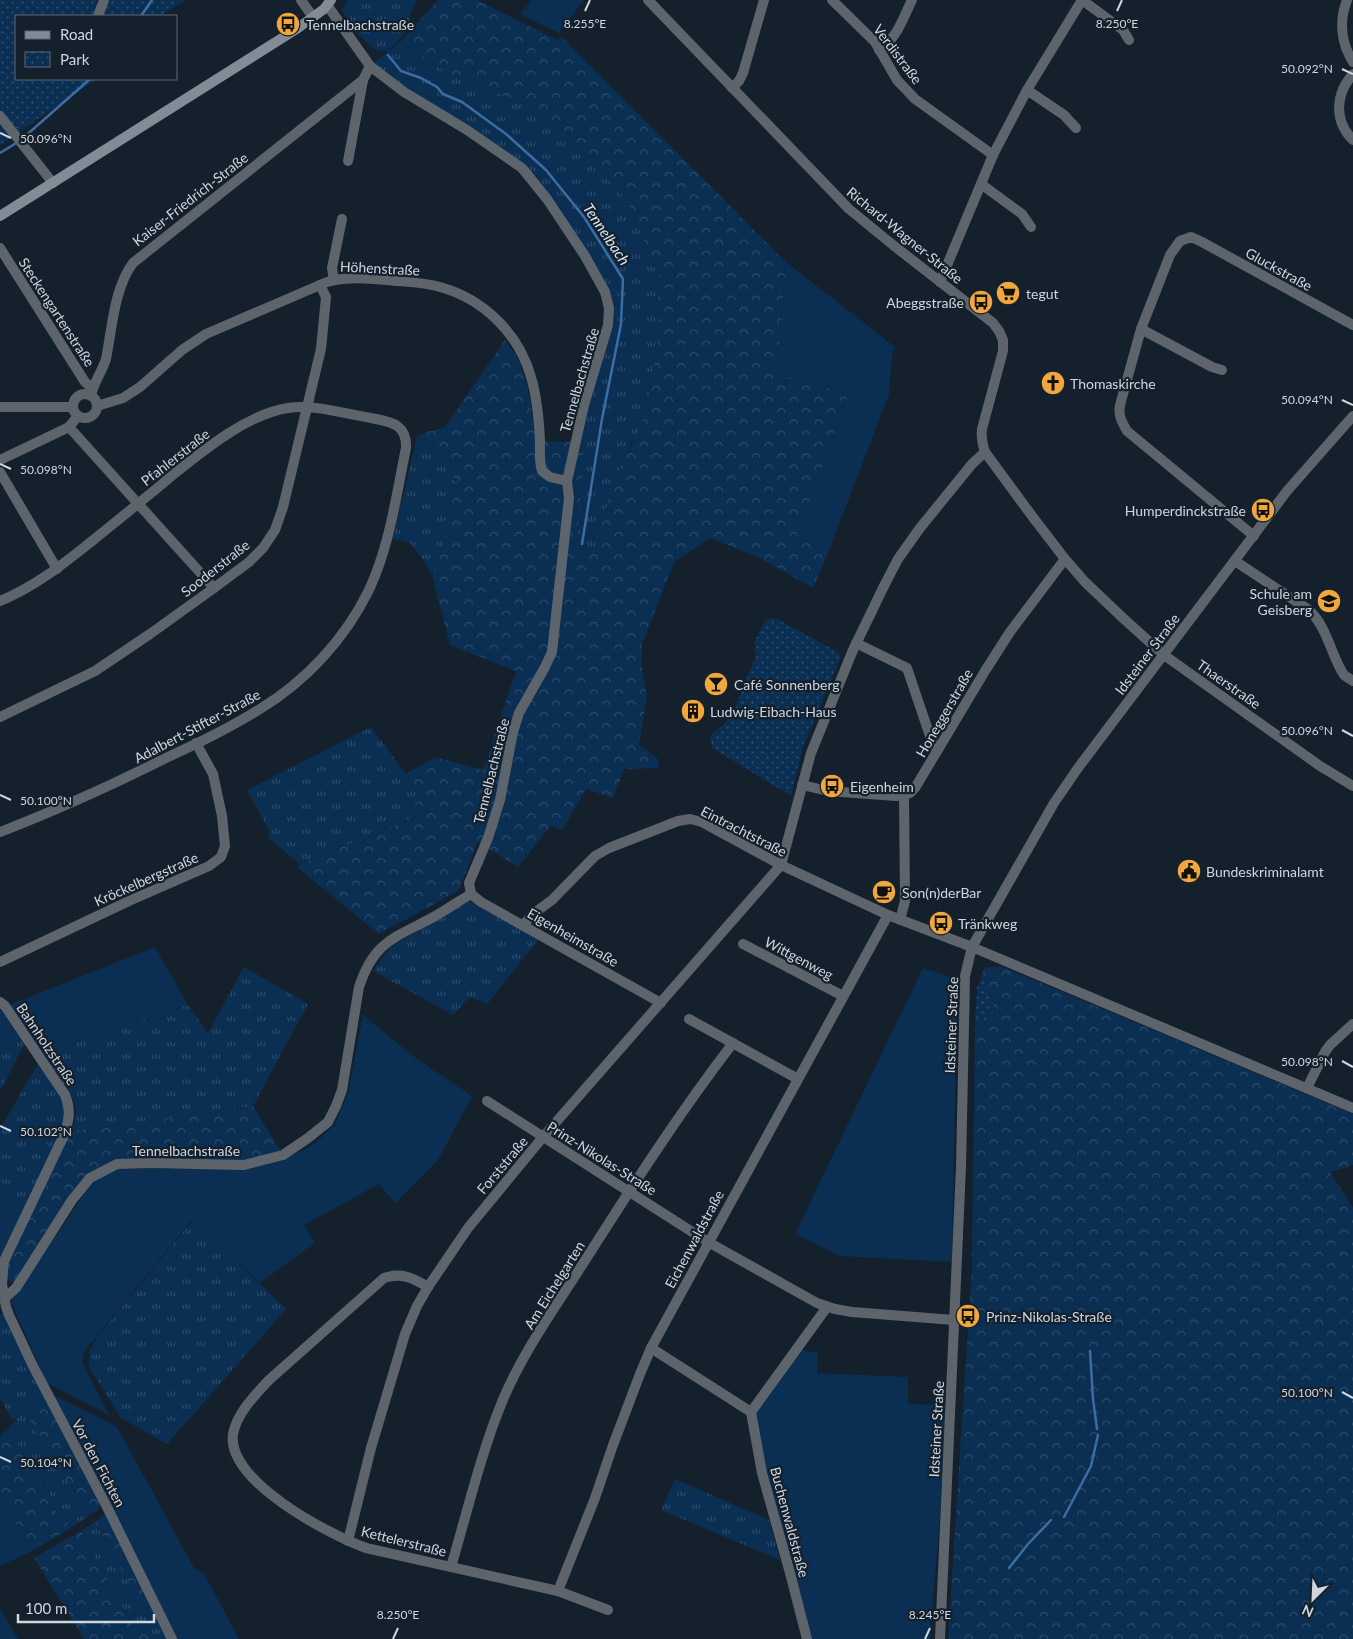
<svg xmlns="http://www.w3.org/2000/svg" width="1353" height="1639" font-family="Lato,sans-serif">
<defs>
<pattern id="grass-tufts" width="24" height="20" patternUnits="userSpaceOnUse" patternTransform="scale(1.25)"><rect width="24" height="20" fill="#0a2f53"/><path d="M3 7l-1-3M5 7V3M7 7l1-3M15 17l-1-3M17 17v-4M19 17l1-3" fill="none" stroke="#2c4c6b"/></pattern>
<pattern id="forest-crowns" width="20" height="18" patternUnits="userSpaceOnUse" patternTransform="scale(1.25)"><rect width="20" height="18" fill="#0a2f53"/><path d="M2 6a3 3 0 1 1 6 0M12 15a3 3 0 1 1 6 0" fill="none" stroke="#2c4c6b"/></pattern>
<pattern id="park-dots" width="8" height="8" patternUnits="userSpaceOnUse" patternTransform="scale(1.25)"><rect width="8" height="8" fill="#0a2f53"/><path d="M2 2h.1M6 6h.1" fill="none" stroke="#2c4c6b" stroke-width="1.8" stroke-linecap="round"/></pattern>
</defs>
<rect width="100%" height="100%" fill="#15202d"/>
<g fill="url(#grass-tufts)">
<path d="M348,0H417L412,10L405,33L388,51L376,50L354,31L342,10Z"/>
<path d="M400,42L450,74L500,94L570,135L627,201L665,289L661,351L644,430L632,442L621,474L605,546L573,593L567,481L608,325L605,292L522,168L370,66Z"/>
<path d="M417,437L425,439L420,456L437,445C449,454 455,457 451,474L458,484L450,504L452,524L432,575L422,558L410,543L393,539Z"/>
<path d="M371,727L406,774L419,796L409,820L300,864L268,838L270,832L247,790Z"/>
<path d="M469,901L538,940L487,1004L470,997L453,1015L373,971L390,947Z"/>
<path d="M244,967L308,1004L253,1106L71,1131L76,1113L75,1103L43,1053L188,1005L208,1033Z"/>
<path d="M14,1026L25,1043L0,1091V1054Z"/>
<path d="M39,1062L67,1105V1118L21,1218L0,1194V1129Z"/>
<path d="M193,1220L286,1309L167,1444L121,1418L89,1367L90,1351L97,1337Z"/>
<path d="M5,1313L47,1397L23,1411L90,1515L72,1527L54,1509L47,1487L32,1470L9,1428L21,1413L12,1420L0,1399V1315Z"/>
<path d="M675,1479L769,1520L780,1560L661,1510Z"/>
<path d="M95,1522L132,1589L158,1616L169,1639H149L146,1634L136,1632L81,1531Z"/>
</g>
<g fill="url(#forest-crowns)">
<path d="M438,0H477L551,37L558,40L561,36L786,262L777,373L849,394L797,537L828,553L813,588L760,558L710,538L674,562L642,645V670L647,696L639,745L657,758L659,768L624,769L613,798L586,789L562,830L551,825L518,867L478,842L458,891L379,934L298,868L300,864L409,820L419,796L406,774L435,757L483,770L516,671L450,645L432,575L452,524L450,505L458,484L451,474C455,457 449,454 437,445L419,457L425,439L417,437C423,431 436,431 445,427L505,340C508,345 513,350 516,356C528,378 533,416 536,441L584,442L577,549L593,552L616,474L630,450L646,411L658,341V297L665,289L627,201L570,135L500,94L450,74L400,42Z"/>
<path d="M985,967H1003L1353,1114V1165L1330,1172L1353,1208V1639H948L972,1267L975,1021L992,1014L994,1007L982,975Z"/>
<path d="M253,1106L281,1152L244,1162H115L89,1175L18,1281L10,1282L5,1273L8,1258L71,1131Z"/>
<path d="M47,1397L100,1502L99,1509L90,1515L23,1411Z"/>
<path d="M9,1428L32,1470L47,1487L54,1509L72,1527L32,1551L0,1496V1435Z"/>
<path d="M106,1513L158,1616L132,1589L95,1522Z"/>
<path d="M81,1531L136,1632L146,1634L149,1639H84L34,1558Z"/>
</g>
<g fill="url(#park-dots)">
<path d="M0,0H96L97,4L106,5L110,0H185L160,16H16V79H97L0,145Z"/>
<path d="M770,618L777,619L836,651L839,654L840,659L803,747L791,796L712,748L710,739L713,733L724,724L733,712L755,658V641L765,621Z"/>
<path d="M982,975L994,1007L992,1014L975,1021L977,988Z"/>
</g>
<g fill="#0a2f53">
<path d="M532,0H584L559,33L520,14Z"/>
<path d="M786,262L895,347L892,356L889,394L828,553L797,537L849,394L777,373Z"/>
<path d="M155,947L188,1005L43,1053L9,1005Z"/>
<path d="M923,968L957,979L952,1262L840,1256L795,1234Z"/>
<path d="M0,1008L14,1026L0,1054Z"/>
<path d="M363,1015L417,1059L472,1096L438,1160L395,1203L379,1184L304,1225L315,1243L260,1283L192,1220L83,1353V1364L109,1415L47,1383L11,1302L89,1187L95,1181L117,1169L241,1168L286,1159L313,1145L335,1124L348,1093Z"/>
<path d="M0,1194L21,1218L0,1265Z"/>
<path d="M800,1350L818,1353L817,1373L908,1377V1404L946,1405L939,1528L930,1639H812L764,1470L755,1411Z"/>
<path d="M53,1395L117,1427L194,1568L204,1574L239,1639H172Z"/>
<path d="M0,1496L32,1551L0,1566Z"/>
<path d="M0,1608L18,1639H0Z"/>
</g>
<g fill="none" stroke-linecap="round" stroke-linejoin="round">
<g stroke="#3b6ca3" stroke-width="2.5">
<path d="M141,16L152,0"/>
<path d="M388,55L401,71L421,78L437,87L443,94L462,102L506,134L546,170L584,217L623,279L621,324L602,419L582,544"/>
<path d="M22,139L90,79"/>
<path d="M0,153L18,142"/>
<path d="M1090,1351L1093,1399L1097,1429"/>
<path d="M1064,1517L1091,1466L1098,1435"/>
<path d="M1009,1568L1028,1544L1051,1520"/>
</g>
<g stroke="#5e646b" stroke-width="10">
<path d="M301,0L313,17"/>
<path d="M648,0L849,209L893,245L993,323L999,331L1003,340V351L982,429C981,437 982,443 985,452L1032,516L1065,559L1085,582L1124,619L1164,655L1320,766L1353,786"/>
<path d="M832,0L875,42L897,80L915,99L993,155"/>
<path d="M1082,0L1123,30L1129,40"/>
<path d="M1347,0C1339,21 1341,43 1353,62"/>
<path d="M327,5L370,66L404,92L467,130L522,168L547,199L585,256L605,292L609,308L608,325L584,405L567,481L569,498L552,652L545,667L519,713L513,732L500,800L488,838L469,883L471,894"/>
<path d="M98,16L104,0"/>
<path d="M879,50C897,39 903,18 912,0"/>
<path d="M1353,74C1335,94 1334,121 1353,140"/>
<path d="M732,88L739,81L743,73L764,0"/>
<path d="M1027,90L1064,115L1076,128"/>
<path d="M0,116L53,183"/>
<path d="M348,161L363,80"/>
<path d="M981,184L1022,214L1031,227"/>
<path d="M0,248L85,382L92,388"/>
<path d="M334,280L332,268L342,219"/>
<path d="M940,282L993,155L1027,90L1082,0"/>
<path d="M1141,329L1212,367L1222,370"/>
<circle cx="85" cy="406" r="12"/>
<path d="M91,396C93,383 102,372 106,359C112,329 114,288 133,263L363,80L370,66"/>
<path d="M97,406L123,398L140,387L182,350L206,334L327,282C346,276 368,279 387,280C405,282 423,282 440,287C484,299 519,334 531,377C537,397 539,420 540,441C540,451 539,462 542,471L550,477L567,481"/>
<path d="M0,407H73"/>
<path d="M69,427L214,588"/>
<path d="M0,460L69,427L78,416"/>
<path d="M0,472L57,569"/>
<path d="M1254,536L1127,431C1122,422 1118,416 1120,405L1141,329L1170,255L1180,241L1191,237L1202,242L1353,325"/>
<path d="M1235,561L1309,610C1326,626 1330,650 1341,670L1344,675L1353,681"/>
<path d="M0,601C35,587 63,564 92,541C119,519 147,497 174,474C205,449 248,414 288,408C315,404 344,414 371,418C390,422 407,423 406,448C396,496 390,545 369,590C345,639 306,681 260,709C230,728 198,743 166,758C112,785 57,810 0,832"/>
<path d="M856,643L907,668L932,742L938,750"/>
<path d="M0,717L95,671L150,634L214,588L249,562L263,548L275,530L283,507L321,349L326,297L320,285"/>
<path d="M802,785L828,791L896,796L910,793L915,788L985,671L1010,632L1065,559"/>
<path d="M471,894L481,902L661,1003"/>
<path d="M900,920L905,901L904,795"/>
<path d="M523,925L533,914L552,900L595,856L609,848L678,821L690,819L702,822L781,865L888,915L972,947L1353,1108"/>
<path d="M743,944L843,996"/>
<path d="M0,962L129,901L209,866L221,857L225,846L222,816L213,774L196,743"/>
<path d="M0,1002L5,1006L65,1095C71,1109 69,1119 65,1133L4,1261L2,1284L6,1307L9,1315L32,1364L107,1507L172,1639"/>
<path d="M689,1019L798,1079"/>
<path d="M1307,1088L1325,1052L1330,1045L1353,1024"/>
<path d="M487,1101L708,1242L817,1303L835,1309L852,1312L954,1320"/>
<path d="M428,1287C413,1278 401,1272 384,1278L269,1380C255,1395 237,1413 233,1434C226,1481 330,1535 366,1548L558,1591L608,1610"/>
<path d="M5,1298L16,1288L72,1200L90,1178L117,1164L151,1163L244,1165L283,1155L308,1138L328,1122L336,1106L342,1090L359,987C373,944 391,939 428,920C443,912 457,902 471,894"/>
<path d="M651,1348L751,1412L762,1473L790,1573L807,1639"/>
<path d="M751,1412L827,1307"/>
<path d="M348,1541L371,1448L405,1334L417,1306L428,1287L468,1228L543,1137L781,865L811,753L853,650L884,586L898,559L920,528L972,464L985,452"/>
<path d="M451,1567C467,1513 481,1453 502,1402C523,1351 557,1305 586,1259C633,1185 680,1112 733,1043"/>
<path d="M558,1591L595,1498L613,1445L640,1374L651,1348L888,915"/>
<path d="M940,1639L961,1167L965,976L972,947"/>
</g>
<path stroke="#5e646b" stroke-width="10" d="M972,947L1054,803L1078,768L1287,491L1353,416"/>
<path stroke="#828b96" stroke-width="10" d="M0,216L298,28L324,9L331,0"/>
</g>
<path fill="none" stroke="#ced6de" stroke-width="2" d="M585,11L590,0M1117,11L1122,0M1342,69L1353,74M0,133L11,138M1342,400L1353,405M0,464L11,469M1342,730L1353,736M0,795L11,800M1342,1061L1353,1067M0,1126L11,1131M1342,1392L1353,1398M0,1457L11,1462M393,1639L398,1628M925,1639L930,1628"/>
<defs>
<g id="bus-disc" transform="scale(1.25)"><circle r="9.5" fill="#efa73e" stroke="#15202d"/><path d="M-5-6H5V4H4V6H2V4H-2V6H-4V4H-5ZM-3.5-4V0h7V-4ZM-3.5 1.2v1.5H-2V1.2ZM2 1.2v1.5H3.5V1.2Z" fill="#111"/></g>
<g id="supermarket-disc" transform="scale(1.25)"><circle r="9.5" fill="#efa73e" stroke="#15202d"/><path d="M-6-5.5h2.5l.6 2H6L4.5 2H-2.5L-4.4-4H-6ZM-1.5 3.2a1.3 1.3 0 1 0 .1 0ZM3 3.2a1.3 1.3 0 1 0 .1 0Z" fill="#111"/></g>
<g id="church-disc" transform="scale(1.25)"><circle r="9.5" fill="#efa73e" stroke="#15202d"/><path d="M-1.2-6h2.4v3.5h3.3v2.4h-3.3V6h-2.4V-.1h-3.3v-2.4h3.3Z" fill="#111"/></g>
<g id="school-disc" transform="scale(1.25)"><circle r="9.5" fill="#efa73e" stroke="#15202d"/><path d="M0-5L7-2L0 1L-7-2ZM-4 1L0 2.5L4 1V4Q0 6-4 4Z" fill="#111"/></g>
<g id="bar-disc" transform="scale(1.25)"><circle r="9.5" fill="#efa73e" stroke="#15202d"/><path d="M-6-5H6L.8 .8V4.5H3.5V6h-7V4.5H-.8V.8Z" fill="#111"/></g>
<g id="building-disc" transform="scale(1.25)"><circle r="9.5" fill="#efa73e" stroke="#15202d"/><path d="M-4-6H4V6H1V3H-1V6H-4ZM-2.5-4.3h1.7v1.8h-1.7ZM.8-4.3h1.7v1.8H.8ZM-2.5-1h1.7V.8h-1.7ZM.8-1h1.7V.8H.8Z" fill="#111"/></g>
<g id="civic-disc" transform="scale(1.25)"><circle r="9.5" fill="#efa73e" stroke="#15202d"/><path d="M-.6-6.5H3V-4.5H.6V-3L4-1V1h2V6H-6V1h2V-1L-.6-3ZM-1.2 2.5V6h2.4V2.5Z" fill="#111"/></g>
<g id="cafe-disc" transform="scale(1.25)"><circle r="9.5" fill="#efa73e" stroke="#15202d"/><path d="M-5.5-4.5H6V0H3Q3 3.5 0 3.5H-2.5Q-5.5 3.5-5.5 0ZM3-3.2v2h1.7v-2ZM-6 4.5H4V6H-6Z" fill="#111"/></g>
</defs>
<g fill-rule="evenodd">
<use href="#bus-disc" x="288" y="24"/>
<use href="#supermarket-disc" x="1008" y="293"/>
<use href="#bus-disc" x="981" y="302"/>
<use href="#church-disc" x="1053" y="383"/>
<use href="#bus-disc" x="1263" y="510"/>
<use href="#school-disc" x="1329" y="601"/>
<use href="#bar-disc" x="716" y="684"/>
<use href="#building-disc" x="693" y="711"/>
<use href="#bus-disc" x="832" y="786"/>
<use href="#civic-disc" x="1189" y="871"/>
<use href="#cafe-disc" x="884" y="892"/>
<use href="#bus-disc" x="941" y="923"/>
<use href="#bus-disc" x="968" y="1316"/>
</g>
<g text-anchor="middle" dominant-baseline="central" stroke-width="4.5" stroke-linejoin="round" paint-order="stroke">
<g font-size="14" fill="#ced6de" stroke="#15202d" text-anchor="start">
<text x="306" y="24">Tennelbachstraße</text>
<text x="1026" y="293">tegut</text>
<text x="964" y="302" text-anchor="end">Abeggstraße</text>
<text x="1070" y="383">Thomaskirche</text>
<text x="1246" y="510" text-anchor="end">Humperdinckstraße</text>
<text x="1312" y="593" text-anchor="end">Schule am<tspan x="1312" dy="16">Geisberg</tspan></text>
<text x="734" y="684">Café Sonnenberg</text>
<text x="710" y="711">Ludwig-Eibach-Haus</text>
<text x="850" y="786">Eigenheim</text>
<text x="1206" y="871">Bundeskriminalamt</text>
<text x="902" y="892">Son(n)derBar</text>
<text x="958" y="923">Tränkweg</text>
<text x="986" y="1316">Prinz-Nikolas-Straße</text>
</g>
<g font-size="14" fill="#ced6de" stroke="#15202d">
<text transform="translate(898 54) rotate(53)">Verdistraße</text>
<text transform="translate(190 199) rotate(-38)">Kaiser-Friedrich-Straße</text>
<text transform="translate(905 235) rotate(39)">Richard-Wagner-Straße</text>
<text transform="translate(380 268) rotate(3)">Höhenstraße</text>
<text transform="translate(1279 269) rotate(29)">Gluckstraße</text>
<text transform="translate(57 312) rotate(57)">Steckengartenstraße</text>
<text transform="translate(579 380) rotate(-74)">Tennelbachstraße</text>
<text transform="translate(175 457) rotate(-38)">Pfahlerstraße</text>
<text transform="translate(215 568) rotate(-38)">Sooderstraße</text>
<text transform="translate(1147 654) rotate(-53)">Idsteiner Straße</text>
<text transform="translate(1229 684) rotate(35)">Thaerstraße</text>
<text transform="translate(944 713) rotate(-60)">Honeggerstraße</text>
<text transform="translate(197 726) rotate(-28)">Adalbert-Stifter-Straße</text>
<text transform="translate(491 771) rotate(-76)">Tennelbachstraße</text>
<text transform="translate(744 831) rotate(27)">Eintrachtstraße</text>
<text transform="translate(146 879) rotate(-24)">Kröckelbergstraße</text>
<text transform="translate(573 937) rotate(30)">Eigenheimstraße</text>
<text transform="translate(799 958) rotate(28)">Wittgenweg</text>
<text transform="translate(951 1025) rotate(-88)">Idsteiner Straße</text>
<text transform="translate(47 1044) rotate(56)">Bahnholzstraße</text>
<text x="186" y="1150">Tennelbachstraße</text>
<text transform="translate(602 1158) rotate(32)">Prinz-Nikolas-Straße</text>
<text transform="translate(502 1165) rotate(-50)">Forststraße</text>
<text transform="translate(694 1239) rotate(-62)">Eichenwaldstraße</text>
<text transform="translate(554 1285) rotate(-58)">Am Eichelgarten</text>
<text transform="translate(936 1429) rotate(-87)">Idsteiner Straße</text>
<text transform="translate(99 1463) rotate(62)">Vor den Fichten</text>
<text transform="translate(790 1522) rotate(75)">Buchenwaldstraße</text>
<text transform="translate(404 1541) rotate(14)">Kettelerstraße</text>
</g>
<g font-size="15" font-style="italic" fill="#d6e4f3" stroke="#15202d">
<text transform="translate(607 234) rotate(56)">Tennelbach</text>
</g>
</g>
<g font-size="12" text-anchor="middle" fill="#ced6de" stroke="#15202d" stroke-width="4.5" stroke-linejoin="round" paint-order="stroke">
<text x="585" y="28">8.255°E</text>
<text x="1117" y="28">8.250°E</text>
<text x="1307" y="73">50.092°N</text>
<text x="46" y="143">50.096°N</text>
<text x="1307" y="404">50.094°N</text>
<text x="46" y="474">50.098°N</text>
<text x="1307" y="735">50.096°N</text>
<text x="46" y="805">50.100°N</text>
<text x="1307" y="1066">50.098°N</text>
<text x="46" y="1136">50.102°N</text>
<text x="1307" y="1397">50.100°N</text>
<text x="46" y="1467">50.104°N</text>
<text x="398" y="1619">8.250°E</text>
<text x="930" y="1619">8.245°E</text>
</g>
<rect x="15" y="15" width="162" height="65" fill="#15202d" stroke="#5f6974"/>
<rect x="25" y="31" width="25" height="8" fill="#828b96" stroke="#5f6974"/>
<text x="60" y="40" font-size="15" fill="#ced6de">Road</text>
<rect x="25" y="52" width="25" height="15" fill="url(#park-dots)" stroke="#5f6974"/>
<text x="60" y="65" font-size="15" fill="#ced6de">Park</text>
<g transform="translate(1313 1599) rotate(204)" stroke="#15202d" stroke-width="4" paint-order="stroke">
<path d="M0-4L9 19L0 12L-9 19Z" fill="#ced6de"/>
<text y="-8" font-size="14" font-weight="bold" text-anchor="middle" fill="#ced6de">N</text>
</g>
<path d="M18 1614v8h136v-8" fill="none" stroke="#ced6de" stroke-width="2.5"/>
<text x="25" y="1614" font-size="15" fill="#ced6de" stroke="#15202d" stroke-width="4" paint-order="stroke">100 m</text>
</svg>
